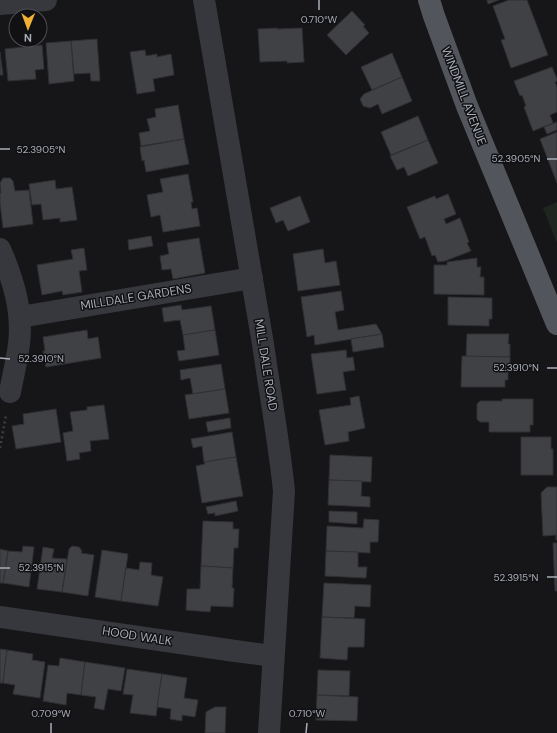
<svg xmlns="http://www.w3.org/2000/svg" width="557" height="733" font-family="'DM Sans',sans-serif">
<rect width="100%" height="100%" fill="#161618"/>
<path fill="#1e261f" d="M557,202V243L543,208Z"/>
<g fill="#404145" stroke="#303034">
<path d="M487,0H499L488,4Z"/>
<path d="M509,0H527L548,55L511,68L501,40L505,39L493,6Z"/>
<path d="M352,11L365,25L363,26L369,33L346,55L327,35Z"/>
<path d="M277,28V29L302,28L304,62L287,63V61L260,62L258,29Z"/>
<path d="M97,39L100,81H91L90,73L74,74L71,41Z"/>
<path d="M71,41L74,81L49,84L46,43Z"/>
<path d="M42,45L44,69L35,70L36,79L8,81L5,49Z"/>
<path d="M145,50L146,56L157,54V57L171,54L174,75L153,79L155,91L137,94L130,52Z"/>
<path d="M0,52L3,75H0Z"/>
<path d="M392,53L402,77L372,90L361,67Z"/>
<path d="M552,67L557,79V81L555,82L557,87V112L550,115L553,123L533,131L524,107L526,106L522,95L520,96L514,81Z"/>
<path d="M402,77L412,101L382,114L378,104L370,108L363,106L360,99L364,94Z"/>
<path d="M178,105L184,139L141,146L139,133L150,131L147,119L156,117L155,109Z"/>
<path d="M418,116L428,140L391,155L381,132Z"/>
<path d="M557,122V130L547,134L544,127Z"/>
<path d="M557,132V183L540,139Z"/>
<path d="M184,139L189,164L146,172L144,160L142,161L140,147Z"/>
<path d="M428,140L438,163L408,176L404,167L397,170L390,156Z"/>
<path d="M188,174L193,202H191L192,209L197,208L200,226L163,232L160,215L151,217L147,195L163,192L160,179Z"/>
<path d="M3,178H10L13,181L15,191L29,190L33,224L3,228L0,203V193H1L0,183Z"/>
<path d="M55,180L56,189L72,187L77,220L60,222V218L43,220L41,204L32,205L29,184Z"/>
<path d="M448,194L456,214L444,219L446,224L460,218L469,242L467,243L471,251L445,261L438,262L435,255L432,256L425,237L420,239L407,207L435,196L436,199Z"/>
<path d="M300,196L310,222L288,231L283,220L276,223L270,208Z"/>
<path d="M151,236L153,246L129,250L128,240Z"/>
<path d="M199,238L205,273L173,279L171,269L162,270L160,256L169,254L167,243Z"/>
<path d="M84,248L87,270L79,271L82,292L63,295L62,291L42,295L37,265L73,259L71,250Z"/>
<path d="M323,249L325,263L336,261L340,285L298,291L293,254Z"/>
<path d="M477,258V267H481L480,277H484V295L434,294V265H447V262Z"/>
<path d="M341,291L344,310L335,312L338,330L376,324L382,334L315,345L314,335L307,337L301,297Z"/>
<path d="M448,297L492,298V319H489V326L448,325Z"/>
<path d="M181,305L182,310L211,306L215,330L183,335L180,320L164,322L162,308Z"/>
<path d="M87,330L88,339L98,337L101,358L46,367L43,351H45L43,337Z"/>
<path d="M215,330L219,355L179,361L177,351L185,350L183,335Z"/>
<path d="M382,334L384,347L353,352L351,339Z"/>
<path d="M467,334H509L508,344H510V357H466Z"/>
<path d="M346,350L347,358L353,357L355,370L343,372L346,390L317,394L311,354Z"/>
<path d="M462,356L510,357V370H508V380H505V387H461Z"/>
<path d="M221,364L225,389L193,394L190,378L181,380L180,370Z"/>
<path d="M225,389L229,413L189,419L185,395Z"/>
<path d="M359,396L365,428L348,432L349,441L325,445L319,410L351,405L350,398Z"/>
<path d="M502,399H533V425H530V432H489V422H480L477,419V404L480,401H502Z"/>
<path d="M104,405L109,439L90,441L91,451L79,453L80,459L67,461L63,433L73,431L70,412L87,410V407Z"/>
<path d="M56,409L61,442L16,449L12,426L24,424L23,414Z"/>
<path d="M230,418L231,428L208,432L206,422Z"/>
<path d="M232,432L236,457L204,462L202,446L193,448L191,439Z"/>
<path d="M521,437H551V449H553V475H521Z"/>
<path d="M330,455L372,457L371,482L329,480Z"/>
<path d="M236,457L243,496L202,503L196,466L205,464L204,462Z"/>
<path d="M329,480L362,481L361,496L370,497V507L328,505Z"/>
<path d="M547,487H557V540H556V535L543,536L541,493Z"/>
<path d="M236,501L238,511L215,516V513L208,514L206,507Z"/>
<path d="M329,511L357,512V524L329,522Z"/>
<path d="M364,519L379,520L378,542H370V553L326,551L327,526L363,528Z"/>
<path d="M203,521L233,522V529H239L238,548H234L233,568L201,566Z"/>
<path d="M553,543H557V591H555Z"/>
<path d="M23,546L34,547L29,587L3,583L8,551L22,552Z"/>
<path d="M72,546L79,547L82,551L81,553L94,555L88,596L62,592L69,549Z"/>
<path d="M43,547L54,549L52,558L67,559L62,592L37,589Z"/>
<path d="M0,549L8,551L3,583H0Z"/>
<path d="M102,550L128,554L121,601L95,597Z"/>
<path d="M326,551L358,552V567H367L366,578L325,576Z"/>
<path d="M140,562L152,563L151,575L163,577L158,606L121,601L126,568L139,570Z"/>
<path d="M201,566L233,568L232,588H234L233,607L211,606L210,612L186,610L187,589H200Z"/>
<path d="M324,583L371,585L370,607L355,606L354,618L322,617Z"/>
<path d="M322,617L365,619L364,647H348L347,660L320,658Z"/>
<path d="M0,649L7,650L3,683H0Z"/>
<path d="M7,650L33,654L32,660L45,662L40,698L13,694L15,685L3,683Z"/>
<path d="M60,658L85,662L81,695L67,693L66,705L43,701L48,665L59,666Z"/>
<path d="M85,662L125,668L121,691L108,689L104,710L94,708L96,697L81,695Z"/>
<path d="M127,669L162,674L156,716L130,713L133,695L123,694Z"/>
<path d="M318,670L350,671L349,696L317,695Z"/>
<path d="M162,674L187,678L184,698L198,700L195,717L182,715V721L170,719L171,709L157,707Z"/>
<path d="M317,695L358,697L357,721L316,720Z"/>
<path d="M215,707H226L225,733H205L206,712Z"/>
</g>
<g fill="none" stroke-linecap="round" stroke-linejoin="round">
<path stroke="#3d3f44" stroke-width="2.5" stroke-dasharray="2 3" stroke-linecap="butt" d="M0,448L6,415"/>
<g stroke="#37383d" stroke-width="22">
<path d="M204,0C223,115 244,229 263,344C270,393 279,442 284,491L269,733"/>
<path d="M0,4L46,0"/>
<path d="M0,249C13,279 23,311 19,344C17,360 13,376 10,392"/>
<path d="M20,317L252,278"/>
<path d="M0,617L235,651L273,656"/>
</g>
<path stroke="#53555c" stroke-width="22" d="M429,0L434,16L467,106L557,324"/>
</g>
<path fill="none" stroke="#a8adb8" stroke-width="1.5" d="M319,10V0M0,149H10M547,159H557M0,358L10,359M547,368H557M0,568H10M547,577H557M51,733V723M306,733L307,723"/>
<g text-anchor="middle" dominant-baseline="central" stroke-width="3" stroke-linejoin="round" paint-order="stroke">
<g font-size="12" fill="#a8adb8" stroke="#111113">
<text transform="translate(464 96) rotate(69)">WINDMILL AVENUE</text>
<text transform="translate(136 297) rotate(-9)">MILLDALE GARDENS</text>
<text transform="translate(266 365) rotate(81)">MILL DALE ROAD</text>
<text transform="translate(137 636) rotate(9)">HOOD WALK</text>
</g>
</g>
<g font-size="10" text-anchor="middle" fill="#a8adb8" stroke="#111113" stroke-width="3" stroke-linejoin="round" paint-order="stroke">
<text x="319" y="23">0.710°W</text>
<text x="41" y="153">52.3905°N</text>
<text x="516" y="162">52.3905°N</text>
<text x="41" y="362">52.3910°N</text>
<text x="516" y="371">52.3910°N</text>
<text x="41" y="571">52.3915°N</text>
<text x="516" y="581">52.3915°N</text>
<text x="51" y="717">0.709°W</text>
<text x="307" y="717">0.710°W</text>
</g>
<g transform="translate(28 28) rotate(181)"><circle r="19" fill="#111113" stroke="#4d4f55"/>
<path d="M0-3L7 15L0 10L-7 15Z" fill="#f2b134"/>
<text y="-6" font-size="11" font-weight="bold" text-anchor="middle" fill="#a8adb8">N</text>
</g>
</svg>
